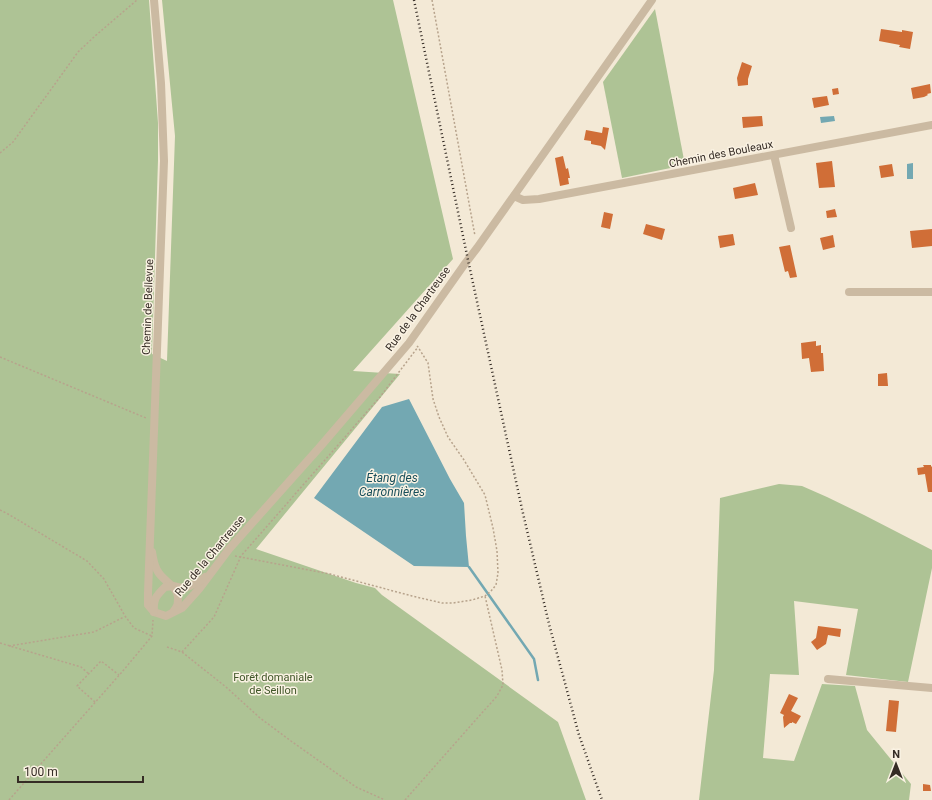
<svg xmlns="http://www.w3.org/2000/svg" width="932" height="800" font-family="Roboto,sans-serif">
<rect width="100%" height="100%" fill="#f3e9d6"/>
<g fill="#aec395">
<path d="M0,0H149L158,123V160L152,354L167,361L175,136L162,0H393L453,259L353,371L400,374L256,549L356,583L375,588L382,595L558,722L586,800H0Z"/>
<path d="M655,9L685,165L622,178L603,82Z"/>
<path d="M779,484L802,486L827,497L864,515L932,550V568L908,682L846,675L858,609L794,601L799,675L770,674L763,758L794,761L822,684L855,686L867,730L911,784L909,800H699L714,670L720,498Z"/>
</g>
<g fill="#73a8b2">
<path d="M834,116L835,121L821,123L820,117Z"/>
<path d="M913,163V179H907V164Z"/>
<path d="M409,399L450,479L464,503L466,536L469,567L414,566L314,498L382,407Z"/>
</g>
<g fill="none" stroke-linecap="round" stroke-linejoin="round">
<path stroke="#73a8b2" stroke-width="2.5" d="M469,567L534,659L538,680"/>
</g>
<g fill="#d06e37">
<path d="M881,29L902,32V30L913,32L910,49L899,47L900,45L879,41Z"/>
<path d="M742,62L752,66L748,79V85L738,86L737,78Z"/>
<path d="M930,84L931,93L927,94L928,95L924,97L913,99L911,88Z"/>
<path d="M838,88L839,94L833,95L832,89Z"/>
<path d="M827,96L829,105L814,108L812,98Z"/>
<path d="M762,116L763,126L743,128L742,117Z"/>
<path d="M603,127L609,128L605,150L601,146L591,144V141L584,140L586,130L602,133Z"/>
<path d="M563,156L566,169L568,168L570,178H568L569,184L560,186L555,158Z"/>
<path d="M832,161L835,187L819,188L816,163Z"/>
<path d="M892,164L894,176L881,178L879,166Z"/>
<path d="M755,183L758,195L735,199L733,188Z"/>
<path d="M835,209L837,217L827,218L826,211Z"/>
<path d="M604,212L613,214L610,229L601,227Z"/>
<path d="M646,224L665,229L662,240L643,234Z"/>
<path d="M932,229V246L912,248L910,231Z"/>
<path d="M733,234L735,245L720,248L718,236Z"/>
<path d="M833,235L835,247L823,250L820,238Z"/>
<path d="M790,245L797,277L790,278L788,271L785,272L779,247Z"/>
<path d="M816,341V346L821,345V353H823L824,371L811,372L809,358L802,359L801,343Z"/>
<path d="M887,373L888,386H878V374Z"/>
<path d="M923,465H931V467L932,466V492H928L925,474L918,475L917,468L924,467Z"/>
<path d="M818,626L841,629L840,637L828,635L826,644L817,650L811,642L816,638Z"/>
<path d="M789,694L798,698L791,711L801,716L796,724L792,722V723H790L784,728L783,717L784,715L780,713Z"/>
<path d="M889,700L899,701L896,732L886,731Z"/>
<path d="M923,784L930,785L931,791H923Z"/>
</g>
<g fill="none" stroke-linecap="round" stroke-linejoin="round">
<g stroke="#b7a38c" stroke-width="1.5" stroke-dasharray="2 2" stroke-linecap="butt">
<path d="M432,0L475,236"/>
<path d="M0,153L13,142L78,52L95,36L137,0"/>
<path d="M0,357L146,418"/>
<path d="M0,510L8,514L87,561L104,579L125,616L134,628L152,636"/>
<path d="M235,556L330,574L412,596L442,603H453L472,600L485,596L491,591L496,585L498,573L497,551L493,528L485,495L464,460L448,437L439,417L433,399L428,363L418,347L417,346"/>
<path d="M0,643L81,667L89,674"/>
<path d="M9,646L94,632L124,617"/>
<path d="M167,647L182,652L226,687L260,718L291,741L356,787L385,800"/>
<path d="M182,652L214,617L241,556L380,397L418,347"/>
<path d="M95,702L77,686L101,661L119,675"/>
<path d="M9,800L122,672L152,636L153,620"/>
<path d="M405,800L497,696L503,685L502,670L485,596"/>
</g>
<g stroke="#cbbaa2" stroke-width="8">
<path d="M774,155L791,228"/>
<path d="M514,196L523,200L539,199L932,125"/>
<path d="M849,292H932"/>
<path d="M152,552C153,558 154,565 157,570C162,581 177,585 178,597C178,604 178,606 173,612"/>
<path d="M154,612L166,616L182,608L199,589L229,549L319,448L409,343L464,265L477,248L652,0"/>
<path d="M154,612L148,605V593L164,161L161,83L154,0"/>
<path d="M154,612C153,599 156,596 165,587L173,586L181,588L190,586L200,581L205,577"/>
<path d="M828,679L932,688"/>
</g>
<path stroke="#352c25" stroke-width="2.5" stroke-dasharray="1 3" stroke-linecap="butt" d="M414,0L468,260L522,509L549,624L579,735L602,800"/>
</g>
<g text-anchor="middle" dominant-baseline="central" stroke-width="3" stroke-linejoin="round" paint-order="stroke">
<g font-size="11" fill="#352c25" stroke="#faf2e3">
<text transform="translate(721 154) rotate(-11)">Chemin des Bouleaux</text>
<text transform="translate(148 307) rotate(-88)">Chemin de Bellevue</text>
<text transform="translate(418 309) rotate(-54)">Rue de la Chartreuse</text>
<text transform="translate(210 556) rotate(-50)">Rue de la Chartreuse</text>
</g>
<g font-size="11" fill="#3f5527" stroke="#faf2e3">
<text x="273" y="677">Forêt domaniale<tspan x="273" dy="13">de Seillon</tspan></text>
</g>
<g font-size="12" font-style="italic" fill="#174e5a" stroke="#faf2e3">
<text x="392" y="478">Étang des<tspan x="392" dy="14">Carronnières</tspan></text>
</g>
</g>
<g transform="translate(896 764)" stroke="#faf2e3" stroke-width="3" paint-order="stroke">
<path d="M0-3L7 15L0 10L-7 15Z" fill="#352c25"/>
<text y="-6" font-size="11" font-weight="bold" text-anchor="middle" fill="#352c25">N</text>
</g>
<path d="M18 776v6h125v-6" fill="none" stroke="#352c25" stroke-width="2"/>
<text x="24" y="776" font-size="12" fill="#352c25" stroke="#faf2e3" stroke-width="3" paint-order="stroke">100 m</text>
</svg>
